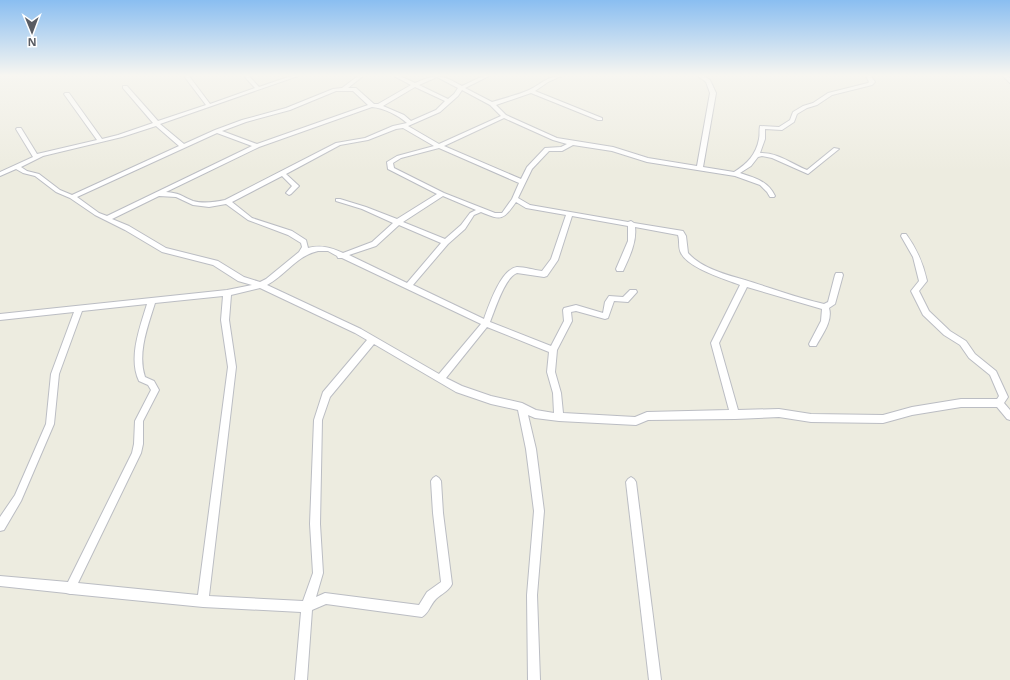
<svg xmlns="http://www.w3.org/2000/svg" width="1010" height="680" font-family="'Open Sans',sans-serif">
<rect width="100%" height="100%" fill="#edece0"/>
<g fill="none" stroke-linecap="round" stroke-linejoin="round">
<g stroke="#bbbdc3" stroke-width="2">
<g id="minor">
<path d="M184,76H189L210,104L255,88L244,76H249L259,87L291,76H298L160,124L184,144L215,130L242,120L286,108L333,89L342,88L358,76H363L348,88H356L374,104H378L411,85L394,76H400L415,83C438,73 440,74 462,86L483,76H489L465,88L492,102C504,98 518,95 529,90C541,84 548,76 561,76L548,82L535,91L602,118V120H598L531,93L496,105L506,115L557,138L613,147L648,158L697,166L710,93L706,82L698,76H704L710,80L716,93L703,167L734,172C747,164 756,155 759,139C760,135 759,130 760,126L779,127L790,120L793,112L803,106L813,103L828,93L868,83L869,82L866,76H871L875,82L872,85L832,95L817,105L807,108L797,114L794,122L782,130L765,129V139L760,153C777,152 792,164 807,170L834,148L839,149L808,174L772,158L762,156L758,157L751,166L740,173C755,178 768,181 775,196L774,197H770L767,192L760,185L735,176L647,162L612,151L573,145L562,151H549L532,169L518,198L530,205L628,222L631,221L634,223L683,231L686,236L688,253C701,268 727,275 745,280C771,288 797,298 824,304L828,302L835,275L836,273H842L843,275L835,304L829,308C833,321 822,335 816,346H810L809,344L821,321L822,309L747,287L719,343L738,410L779,409L811,414L883,415L912,407L961,399H997L999,396L990,375L969,358L960,345L944,335L923,315L911,291L919,281L913,257L901,236L902,234H906C917,249 923,263 927,281L919,291L929,311L950,331L966,341L975,354L996,371L1008,397L1004,403L1010,410V420L1007,419L997,407H961L912,415L883,423L811,422L779,417L735,419L648,420L636,425L559,421L535,418L528,415L536,449L544,511L537,595L540,680H528L527,595L534,511L526,449L518,410L491,404L456,392L374,344L330,397L322,420L320,524L323,573L316,597L325,593L419,605L427,592L441,582L433,513L431,481L433,478L436,476L439,478L441,481L443,513L452,584C449,591 441,594 436,599C430,605 429,613 422,617L326,604L312,610L307,680H295L301,612L203,607L72,594H70L66,593L0,586V576L68,582L132,453L134,444L135,421L151,390L148,385L139,381C128,358 140,327 147,304L82,311L59,374L54,424L21,501L4,530L0,531V517L15,495L46,424L51,374L74,312L0,320V314L227,290L252,285L238,281L213,265L162,252L125,230L95,215L70,198L56,192L35,176L23,173L16,169L0,176V172L33,157L16,129L17,128H21L37,154L97,140L64,94L65,93H69L102,139L118,135L153,123L123,88V86H127L158,121L206,105ZM437,77L458,88L454,94L448,99L419,85ZM415,87L445,101L436,110L411,121L404,115L383,106ZM462,90L490,105L501,116L439,144L408,126L440,112L458,96ZM336,91H353L368,105L257,144L222,131L246,122L290,110ZM372,107C384,108 398,115 407,123L393,126L365,138L336,143L225,200C215,202 204,204 193,201C181,196 180,193 166,192L259,147ZM504,118L553,140L567,144L561,147L545,148L527,167L521,179L444,146ZM156,126L179,146L72,195L60,190L39,174L27,171L21,167L43,156L122,137ZM403,128L434,146L397,156L387,162L388,169L437,194L397,219L366,207L340,199H336V201L362,209L393,223L372,242L343,253C330,247 321,245 308,248L306,240L292,231L252,218L232,202L282,176L292,186L286,193L289,195L291,194L299,186L286,174L340,145L368,140L396,129ZM217,133L252,146L107,216L99,213L77,197ZM439,148L519,183L512,199L502,213H495L444,193L394,168L393,163L401,158ZM159,196L176,197L193,205L209,207L226,204L248,220L288,235L301,243L302,247L299,252L266,279L260,282L244,277L218,261L166,248L129,226L112,219ZM443,196L476,210L470,213L461,225L445,239L403,222ZM516,202L526,208L566,215L551,259L542,271C534,270 525,267 517,267C501,269 489,305 484,319L413,285L448,244L465,229L474,215L481,212C502,221 503,220 516,202ZM572,216L628,226V241L616,269L617,271H623C629,258 637,242 635,227L678,235C680,241 678,248 681,253C688,268 725,279 740,285L711,343L729,410L647,412L635,417L563,413L561,393L555,372L557,350L572,321L571,312L576,311L605,319L608,318L614,301L628,302L637,292L636,290H630L623,297L609,296L605,302L603,313L576,305L564,308L563,310L564,321L551,346L490,322C495,310 505,277 517,273L544,277L547,276L558,260ZM399,225L441,243L407,283L349,255L376,246ZM318,251H328L337,256L338,258H342L481,324L439,374L361,329L267,285C286,275 296,256 318,251ZM260,288L355,333L367,340L323,392L314,420L310,524L313,573L303,601L209,596L236,367L229,320L231,295ZM223,296L221,320L228,367L198,595L78,583L141,453L143,444V421L159,390L154,381L145,377C137,353 148,326 155,303ZM487,327L549,352L547,372L553,393L554,413L536,410L522,403L491,396L462,386L446,378Z"/>
<path d="M1003,76H1008L1010,78V83Z"/>
<path d="M631,477L634,479L636,482L661,680H649L626,482L628,479Z"/>
</g>
</g>
<use href="#minor" fill="#fff" fill-rule="evenodd"/>
</g>
<linearGradient id="sky" x2="0" y2="1"><stop stop-color="#8abef1"/><stop offset="0.44" stop-color="#f7f6f1"/><stop offset="1" stop-color="#f7f6f1" stop-opacity="0"/></linearGradient>
<rect width="1010" height="171" fill="url(#sky)"/>
<g transform="translate(32 32) rotate(179)" stroke="#ffffff" stroke-width="3" paint-order="stroke">
<path d="M0-3L7 15L0 10L-7 15Z" fill="#595c63"/>
<text y="-6" font-size="11" font-weight="bold" text-anchor="middle" fill="#595c63">N</text>
</g>
</svg>
